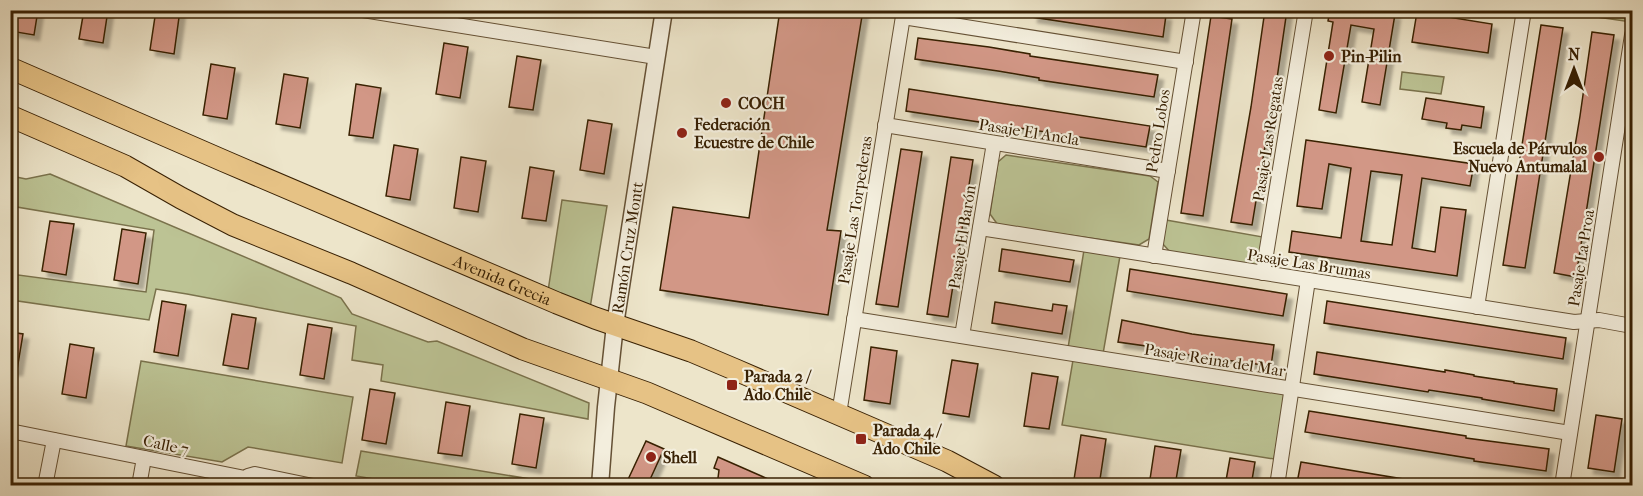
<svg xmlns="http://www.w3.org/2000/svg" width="1643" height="496" font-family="'IM FELL French Canon',serif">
<defs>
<filter id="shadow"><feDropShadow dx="5.5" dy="5.5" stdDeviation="1.5" flood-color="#0004"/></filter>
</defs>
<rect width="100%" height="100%" fill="#ede5ca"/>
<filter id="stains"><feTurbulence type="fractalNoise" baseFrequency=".00333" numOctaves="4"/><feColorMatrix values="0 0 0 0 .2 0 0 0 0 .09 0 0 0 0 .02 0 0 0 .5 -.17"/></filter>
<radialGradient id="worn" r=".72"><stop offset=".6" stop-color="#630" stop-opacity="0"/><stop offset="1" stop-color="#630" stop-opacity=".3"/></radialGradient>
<g fill="#bcc394" stroke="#7a724c" stroke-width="1.5">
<path d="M1555,11L1632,10V11L1631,22Z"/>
<path d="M1402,72L1444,77L1441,94L1400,89Z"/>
<path d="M1006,155L1150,176L1158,182L1149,239L1139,245L998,225L990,214L998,162Z"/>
<path d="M50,174L341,298L352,314L428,342L437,341L589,403L588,419L381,381L383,365L352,360L356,326L187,294L156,289L149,320L11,300V274L146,292L154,230L11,206V176L26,179Z"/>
<path d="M562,200L607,206L590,308L548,291Z"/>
<path d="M1166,220L1263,237L1258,268L1171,253L1162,243Z"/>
<path d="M1084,250L1120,256L1103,354L1068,348Z"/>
<path d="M1073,360L1285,394L1274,459L1062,425Z"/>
<path d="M141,361L353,397L342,463L248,447L222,462L126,446Z"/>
<path d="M361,451L566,485H409L356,476Z"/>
</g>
<g fill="#d29786" stroke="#382003" stroke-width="1.5" fill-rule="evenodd" filter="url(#shadow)">
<path d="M13,10H38L34,35L10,31Z"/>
<path d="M84,10H108L103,43L79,39Z"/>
<path d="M156,10H180L174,54L150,50Z"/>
<path d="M780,10H863L827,230L841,231L828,315L660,290L673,207L749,218Z"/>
<path d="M1033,10H1137L1166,15L1163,37L1032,17Z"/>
<path d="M1265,10H1287L1274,99L1273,98L1252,225L1231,222L1251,107Z"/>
<path d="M1330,10H1357L1377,14V11L1395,14L1380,105L1362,102L1374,29L1351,25L1336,113L1319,110L1333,22L1328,21Z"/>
<path d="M1417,12L1492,24L1488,53L1412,42Z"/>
<path d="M1211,16L1232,19L1203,216L1181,213Z"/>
<path d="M1541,25L1563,28L1525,268L1503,265Z"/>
<path d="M1592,32L1614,35L1576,277L1554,273L1580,116Z"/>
<path d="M918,38L989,47L1030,54V56L1158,75L1154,97L1039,80V78L998,71L915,59Z"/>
<path d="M444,43L468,47L460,98L436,94Z"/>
<path d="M517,56L541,60L533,110L509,107Z"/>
<path d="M211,64L235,68L227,119L203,115Z"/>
<path d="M284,74L308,78L300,128L276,124Z"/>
<path d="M356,84L381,88L373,138L349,135Z"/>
<path d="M909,89L1150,126L1146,147L906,111Z"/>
<path d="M1426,98L1484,107L1481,128L1462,125L1461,130L1446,128L1447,123L1422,119Z"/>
<path d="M588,120L612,124L604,174L580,170Z"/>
<path d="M1306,140L1474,164L1470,186L1422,178L1412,248L1435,252L1441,207L1466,210L1457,276L1289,252L1292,231L1341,238L1351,168L1329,164L1322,209L1297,206ZM1371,171L1402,175L1392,245L1361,241Z"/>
<path d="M394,145L418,149L410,200L386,196Z"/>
<path d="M901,149L922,152L898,307L876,304Z"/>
<path d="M461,157L486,161L478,212L454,208Z"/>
<path d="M951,157L973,160L948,317L927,314Z"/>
<path d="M530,167L554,171L546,221L522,218Z"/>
<path d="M50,221L74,224L66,275L42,271Z"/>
<path d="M122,229L146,233L138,284L114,280Z"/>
<path d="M1002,249L1074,260L1070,282L999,271Z"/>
<path d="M1130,269L1287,294L1283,316L1127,291Z"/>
<path d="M162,301L186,305L178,356L154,352Z"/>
<path d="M1327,301L1566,338L1563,359L1324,323Z"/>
<path d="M995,302L1052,311L1053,304L1067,306L1062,334L992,323Z"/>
<path d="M232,314L256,318L248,369L223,365Z"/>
<path d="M1122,320L1192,334L1274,345L1271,366L1202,357L1160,350V348L1118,342Z"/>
<path d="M308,324L332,328L324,379L300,375Z"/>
<path d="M10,332L23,334L17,370H10Z"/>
<path d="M70,344L94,348L86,398L62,394Z"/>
<path d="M871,347L897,351L890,404L864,400Z"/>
<path d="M1317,352L1445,372V370L1474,375V376L1514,382V383L1557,389L1554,411L1482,399V398L1429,390L1428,392L1314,374Z"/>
<path d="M952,360L978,364L969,417L943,413Z"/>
<path d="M1032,373L1058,377L1049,429L1024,426Z"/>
<path d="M370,389L395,393L386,444L362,440Z"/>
<path d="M446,402L470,406L462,456L438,453Z"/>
<path d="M1309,411L1466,436V438L1549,449L1546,471L1474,461V459L1305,432Z"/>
<path d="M520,414L544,418L536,468L512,464Z"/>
<path d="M1596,415L1622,419L1614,472L1588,468Z"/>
<path d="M1081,435L1106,439L1099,486H1073Z"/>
<path d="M646,441L664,449L647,486H625Z"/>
<path d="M1155,446L1181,450L1175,486H1149Z"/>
<path d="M718,457L784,486H717L719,470L714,468Z"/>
<path d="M1230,458L1255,462L1251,486H1225Z"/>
<path d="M1301,462L1403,479V486H1312L1297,483Z"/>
</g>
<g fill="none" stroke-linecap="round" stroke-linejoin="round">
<g stroke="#655135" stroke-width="16">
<g id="minor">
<path d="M363,10L656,57"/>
<path d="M903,17L1186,62"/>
<path d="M885,125L1168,171"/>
<path d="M980,228L1574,322L1599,320L1632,326"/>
<path d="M1154,256L1194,10"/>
<path d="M1263,273L1306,10"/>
<path d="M1477,307L1524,10"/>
<path d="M854,319L1570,433"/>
<path d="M962,336L994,143"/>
<path d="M839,414L904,10"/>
<path d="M10,431L245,478L248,476L255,474L313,486"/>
<path d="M45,486L54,440"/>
<path d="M139,486L144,458"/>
<path d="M1277,486L1308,280"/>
<path d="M1562,486L1632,35"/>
</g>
</g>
<g stroke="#655135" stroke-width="19">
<g id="tertiary">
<path id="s1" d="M600,486L606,407L615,325L664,10"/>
</g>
</g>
<g stroke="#382003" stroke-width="23">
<g id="primary">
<path id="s2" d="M10,68L224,161L557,303L595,318L691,351L736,370L947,461L994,486"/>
<path d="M10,116L125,166L181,198L233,225L351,273L523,349L647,393L864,486"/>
</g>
</g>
<use href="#minor" stroke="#f3eedd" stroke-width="14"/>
<use href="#tertiary" stroke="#f3eedd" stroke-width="16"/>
<use href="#primary" stroke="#e6c285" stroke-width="21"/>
</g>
<g fill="#8f2418" stroke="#f3eedd" stroke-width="2">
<circle cx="1329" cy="56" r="6"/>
<circle cx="726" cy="103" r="6"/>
<circle cx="682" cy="133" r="6"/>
<circle cx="1599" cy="157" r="6"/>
<rect x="726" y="379" width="12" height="12" rx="3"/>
<rect x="855" y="433" width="12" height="12" rx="3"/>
<circle cx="651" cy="457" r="6"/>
</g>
<g text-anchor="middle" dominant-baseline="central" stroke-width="4.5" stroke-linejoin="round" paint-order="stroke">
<g font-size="16" font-weight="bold" fill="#382003" stroke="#f3eedd" text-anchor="start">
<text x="1341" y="56">Pin-Pilin</text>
<text x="738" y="103">COCH</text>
<text x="694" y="124">Federación<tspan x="694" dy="18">Ecuestre de Chile</tspan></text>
<text x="1587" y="148" text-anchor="end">Escuela de Párvulos<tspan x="1587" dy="18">Nuevo Antumalal</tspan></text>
<text x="744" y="376">Parada 2 /<tspan x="744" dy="18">Ado Chile</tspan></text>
<text x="873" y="430">Parada 4 /<tspan x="873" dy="18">Ado Chile</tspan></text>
<text x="663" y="457">Shell</text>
</g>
<g font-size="16" fill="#382003" stroke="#f3eedd">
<text transform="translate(1158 131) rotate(-81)">Pedro Lobos</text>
<text transform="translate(1029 132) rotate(9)">Pasaje El Ancla</text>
<text transform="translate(1268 139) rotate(-81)">Pasaje Las Regatas</text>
<text transform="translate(855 210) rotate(-81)">Pasaje Las Torpederas</text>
<text transform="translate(962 237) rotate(-81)">Pasaje El Barón</text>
<text stroke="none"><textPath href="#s1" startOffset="240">Ramón Cruz Montt</textPath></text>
<text transform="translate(1581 258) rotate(-81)">Pasaje La Proa</text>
<text transform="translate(1309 264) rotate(9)">Pasaje Las Brumas</text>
<text stroke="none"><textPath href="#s2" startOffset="536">Avenida Grecia</textPath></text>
<text transform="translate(1215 360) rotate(9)">Pasaje Reina del Mar</text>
<text transform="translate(166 445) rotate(12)">Calle 7</text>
</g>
</g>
<rect width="1643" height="496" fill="none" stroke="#ede5ca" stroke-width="36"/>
<rect x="12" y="12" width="1619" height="472" fill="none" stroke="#382003" stroke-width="3"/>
<rect x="18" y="18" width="1607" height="460" fill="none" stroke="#382003" stroke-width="1.5"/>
<g transform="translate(1574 69)" stroke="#f3eedd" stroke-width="4.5" paint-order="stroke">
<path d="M0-4.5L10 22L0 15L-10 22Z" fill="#382003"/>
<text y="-9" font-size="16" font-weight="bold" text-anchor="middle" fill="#382003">N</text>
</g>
<rect width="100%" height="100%" filter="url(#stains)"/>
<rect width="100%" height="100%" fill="url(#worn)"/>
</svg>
